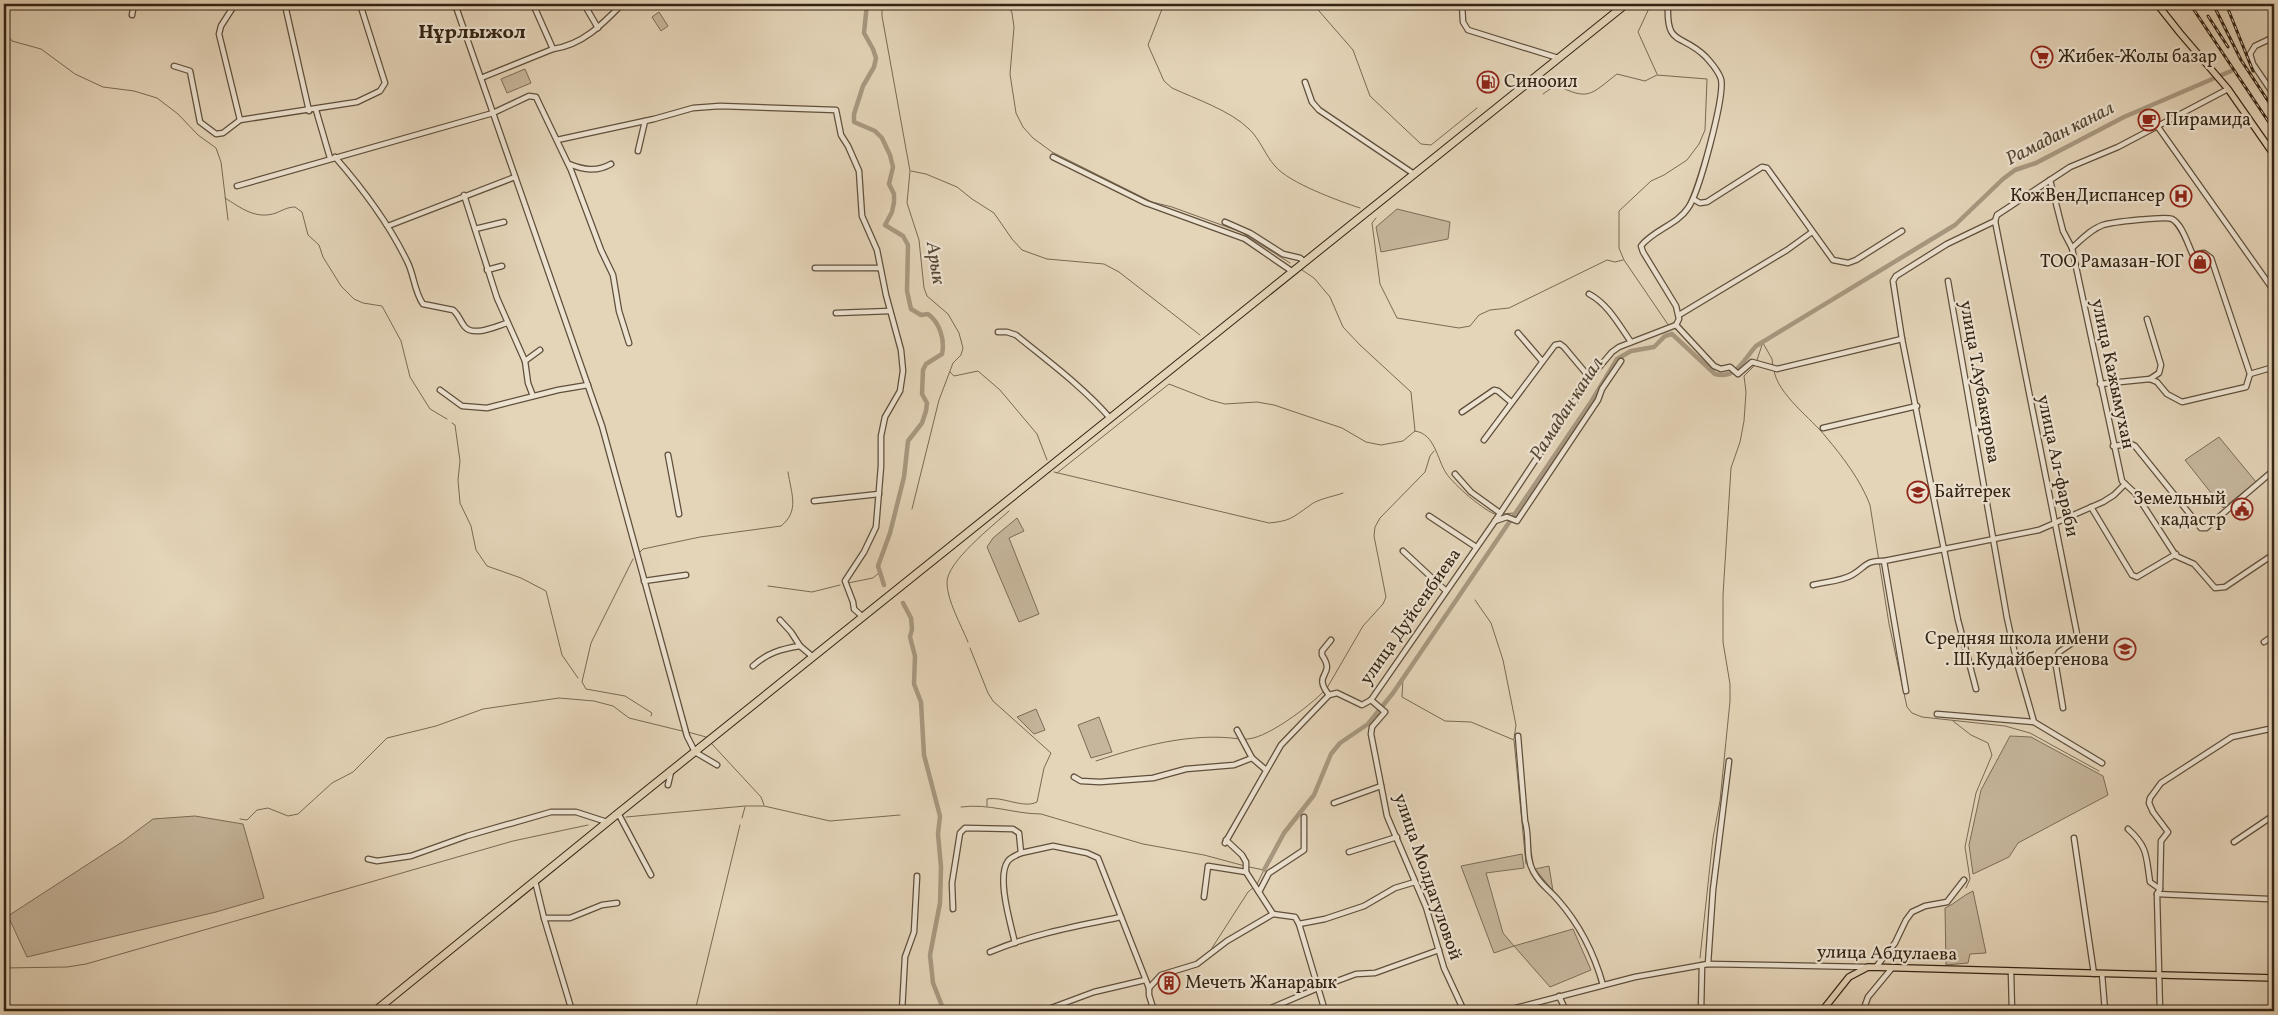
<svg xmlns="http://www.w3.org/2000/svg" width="2278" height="1015" font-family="Vollkorn,serif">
<rect width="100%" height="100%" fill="#e4d4b8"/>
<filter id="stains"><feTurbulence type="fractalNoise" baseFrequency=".004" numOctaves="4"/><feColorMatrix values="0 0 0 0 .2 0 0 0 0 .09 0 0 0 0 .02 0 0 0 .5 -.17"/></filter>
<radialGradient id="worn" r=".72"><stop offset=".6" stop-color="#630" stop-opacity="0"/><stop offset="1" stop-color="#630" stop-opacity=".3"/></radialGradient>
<g fill="#c6b69c" stroke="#7c6c58">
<path d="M659,12L668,26L661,31L652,17Z"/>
<path d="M525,69L531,83L507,93L501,79Z"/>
<path d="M1397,209L1450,222L1448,239L1381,252L1376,227Z"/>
<path d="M2219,437L2256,482L2223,508L2185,460Z"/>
<path d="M1017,518L1024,531L1009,538L1039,614L1019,622L987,547L993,538Z"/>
<path d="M1036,709L1045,730L1034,734L1017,717Z"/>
<path d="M1099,717L1112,752L1091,758L1078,725Z"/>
<path d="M2010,736L2031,737L2103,776L2108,795L2018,843L2009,857L1973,874L1969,845L1981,790Z"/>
<path d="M195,816L243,824L264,898L216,912L27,957L8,916L122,842L153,819Z"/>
<path d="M1522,854L1524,868L1486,873L1503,933L1514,946L1573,929L1591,970L1550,987L1514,946L1494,953L1461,866Z"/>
<path d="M1549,866L1553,891L1535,869Z"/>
<path d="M1973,891L1986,953L1970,954L1968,963L1946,965L1945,908C1955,904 1963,895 1973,891Z"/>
</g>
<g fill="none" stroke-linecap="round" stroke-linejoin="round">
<g stroke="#796954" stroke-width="1">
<path d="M882,4V16L910,171L907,203L919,240L924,288L927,296L948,314L959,333L963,348L961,355L953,363L939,400L912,509"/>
<path d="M1008,4L1012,13L1014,27L1010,74L1016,113L1023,127L1033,138L1052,152L1152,202L1172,207L1241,232L1290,263"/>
<path d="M1164,4L1148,45L1164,81L1172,88C1196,99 1231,111 1249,129C1260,139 1265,155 1275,166C1289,183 1339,201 1360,208"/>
<path d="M1313,4L1353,50L1370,96L1421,144L1431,145L1477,108"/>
<path d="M1651,4L1638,32L1657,74"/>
<path d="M4,30L12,41L41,49L75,74L103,87L134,91L157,98L178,114L198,135L216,148L221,162L228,220"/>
<path d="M1543,94L1556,85C1589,101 1590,95 1617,74L1645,81L1657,75L1707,79L1705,130L1699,144L1687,160L1664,175L1651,181L1619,211V248L1624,260L1669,326"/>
<path d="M911,171L926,174L957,187L972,199L994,213L1012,239L1022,250L1047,259L1104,264L1119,272L1200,335"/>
<path d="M225,198C241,208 256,220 276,213C283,210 288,207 295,207L302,212L308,235L319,245L323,257L341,286L354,299L363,303L382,306L401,341L410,377L430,409L447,419"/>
<path d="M1376,218L1372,223L1380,284L1397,318L1459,328L1470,326L1479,315L1490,310L1509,308L1607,260L1615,262L1623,260"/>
<path d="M1302,270L1314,278L1330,297L1343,327L1360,345L1411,392L1415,431"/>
<path d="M1763,343L1772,359L1773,367"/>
<path d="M1757,360L1763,342"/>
<path d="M1774,370C1777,394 1812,419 1826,437C1843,457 1861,481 1870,505L1889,624L1907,707L1912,713L1922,717L2005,726L2030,733L2099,771"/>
<path d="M950,372L954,376L978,371L1000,390L1037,434L1047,460"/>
<path d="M452,423L455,425L460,461L458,480L460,503L471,526L476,550L487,566L521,578L546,591L562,655L578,678"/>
<path d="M1054,472L1269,523C1290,521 1292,518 1309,506C1317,499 1332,497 1343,493"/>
<path d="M1057,473L1169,384L1210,400L1225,404L1257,402L1274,405L1342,428L1366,442L1381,445L1403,441L1415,431C1435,434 1437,459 1446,473C1454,485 1484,511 1497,515"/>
<path d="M1501,514L1515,513"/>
<path d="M639,553L643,549L700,537L781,526C800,511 791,493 788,472"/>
<path d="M633,559L591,643L582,682L586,689L625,696L652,713L651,716"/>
<path d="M848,583L873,578L880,572"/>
<path d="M768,586L812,592L840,585"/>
<path d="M1475,600L1491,623L1503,660L1516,725L1514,739"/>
<path d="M968,642C961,625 947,600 947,583C946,562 994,525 1009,511"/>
<path d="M970,648L988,693L993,701L1051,753L1044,768L1037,802C1023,809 1003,796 987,799V806"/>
<path d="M1403,678L1402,697L1445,721L1471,722L1514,740L1526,864"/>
<path d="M1327,688L1363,626L1383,604L1386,597L1374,536L1375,527L1380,518L1425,472L1430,456L1434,451"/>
<path d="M1953,721L1971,735L1988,743L1992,755L1976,793L1965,847L1970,879L1966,888"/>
<path d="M688,732L706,737"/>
<path d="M1244,739C1263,742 1311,705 1324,691"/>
<path d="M711,743L761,797L764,805"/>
<path d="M1096,761C1141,746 1192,732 1240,739"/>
<path d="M961,807C989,803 1014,814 1041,814L1143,844L1204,855L1245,866"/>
<path d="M626,817L745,806H764L830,821L900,815"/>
<path d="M742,818L745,807"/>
<path d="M240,819L247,820L257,810L268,808L288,816L298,814L332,783L353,772L387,738L436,726L483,709L559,698L594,701L613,706L629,718L682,731"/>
<path d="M1249,867L1264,870L1257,884"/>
<path d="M1212,948L1248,892L1254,887"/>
<path d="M1700,958L1713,838L1720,801L1730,701V684L1723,642V595L1731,468L1740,442L1744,421L1746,392L1744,376L1756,364"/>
<path d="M4,968L67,967L86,964L513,841L588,825"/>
<path d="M695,1011L740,825"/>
</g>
<g stroke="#a89880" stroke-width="4.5">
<path d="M867,4L864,33L873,49L876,58L874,67L863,86L854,114V122L875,131L882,138L890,155L893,167L889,184L894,194V202L892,212L885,225L903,236L908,245L907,291L911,309L921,315L928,314C940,323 945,340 942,354L926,364L923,370L922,394L927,403L926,411L922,423L908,441L904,477L890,533L878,566L884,585"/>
<path d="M903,603L911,618L912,629L910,637L915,656L914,684L921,702L924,755L940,816L938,834L941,867L940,903L930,955L933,983L944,1011"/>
<path d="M1264,870L1284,833L1314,795L1331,754L1340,743L1368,724L1393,693L1591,402L1617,359L1631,351L1654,347L1665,336L1672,334L1715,374C1736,380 1744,359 1756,346L1955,225L2003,179L2015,170L2036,163L2124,117L2231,71"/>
</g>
<g stroke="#5f4f3c" stroke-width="7">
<g id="minor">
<path d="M235,4L221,26L219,34L240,120"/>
<path d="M455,4L602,426L687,736L695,752L717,765"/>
<path d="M533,4L553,49"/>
<path d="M584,4L598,28"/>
<path d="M1462,4L1463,22L1468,30L1558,58"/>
<path d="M285,5L309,111"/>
<path d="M132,15L134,4"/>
<path d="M2274,37L2255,46L2250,54L2253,64L2274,95"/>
<path d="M174,66L190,71L200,122L216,134L223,133L240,120L357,102L380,91L385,83L360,4"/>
<path d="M481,78L553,49C582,45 602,25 622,4"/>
<path d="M1305,82L1312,102L1319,110L1414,174"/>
<path d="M316,110L330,158"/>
<path d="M2158,127L2274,291"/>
<path d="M557,140L654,119L693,108L720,106L836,110L841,135L848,146L859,171L862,216L877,250L886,295L901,350L903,371L900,391L885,417L881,436V466L876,527L864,552L845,581L853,602L854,609L863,617"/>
<path d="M638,151L645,121"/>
<path d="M335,157C363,189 388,222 407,261C414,274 414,291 423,304L453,310C459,315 460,321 465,327C474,337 497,326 507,323"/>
<path d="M1053,157L1146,203L1245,239L1293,272"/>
<path d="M569,164C584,170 597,172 611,164"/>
<path d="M2050,180L2063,231L2072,248L2122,481L2136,494L2176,556L2194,564L2215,588L2225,587L2274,554"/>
<path d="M237,186L493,113L529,96L536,97L571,170L601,250L613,275L619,311L629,343"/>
<path d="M464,195L497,298L525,361L528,383L533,396"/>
<path d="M1693,199L1700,203L1707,202L1762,167L1767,168L1833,260L1848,263L1856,260L1902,231"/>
<path d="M1995,221L2078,639L2059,652L2055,660L2063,708"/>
<path d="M1225,222L1250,233L1283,254L1300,258L1305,262"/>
<path d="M388,226L515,177"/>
<path d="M475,229L504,222"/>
<path d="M2072,248C2081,240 2091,229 2103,225C2112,222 2166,216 2172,219C2182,224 2188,245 2193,255L2204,253L2211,258L2250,374L2246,387L2182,402L2167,394L2157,382L2150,379L2100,384"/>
<path d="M815,268H880"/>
<path d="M487,270L502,266"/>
<path d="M1948,281L2007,618L2017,663L2034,722"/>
<path d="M1589,294C1608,304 1619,325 1631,342"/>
<path d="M836,313L890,311"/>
<path d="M1679,315L1787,250L1812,232"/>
<path d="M2147,319L2161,365L2159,373L2150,379"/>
<path d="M1676,325L1714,366L1721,369L1730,367L1738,374L1752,362L1777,369L1902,339L1893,281L1896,276L1947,244L1995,221L1997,215L2070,167L2118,147L2228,89"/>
<path d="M998,332H1007L1016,335C1049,362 1083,387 1110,418"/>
<path d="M1518,333L1542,361"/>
<path d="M1902,339L1958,620L1976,689"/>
<path d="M525,361L540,350"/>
<path d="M2250,374L2274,367"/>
<path d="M440,390L462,406L487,408L558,390L588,385"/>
<path d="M1462,412L1494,390L1498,391L1511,402"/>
<path d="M1823,428L1917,406"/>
<path d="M1484,440L1555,345L1560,344L1564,347L1590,378"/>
<path d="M2113,446L2131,444L2135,446L2201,528H2206L2274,470"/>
<path d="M668,455L679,514"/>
<path d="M1455,474L1471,492L1500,513"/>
<path d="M814,501L879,494"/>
<path d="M2091,507L2132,575L2137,577L2176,554"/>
<path d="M1429,516L1476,547"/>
<path d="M1495,521L1507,517L1517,521L1598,400L1602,389L1621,361"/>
<path d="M1403,551L1445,590"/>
<path d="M644,581L686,575"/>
<path d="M1813,585C1824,582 1842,581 1852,575C1866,567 1865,560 1884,561"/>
<path d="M780,620L791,632L800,646L813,657"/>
<path d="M2264,642L2274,635"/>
<path d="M753,666C767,653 781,649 800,646"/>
<path d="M1906,691L1884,561L2039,530L2103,502L2114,495L2125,484"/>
<path d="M1329,695C1311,672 1337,677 1322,655V651L1331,640"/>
<path d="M1371,700L1385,712L1372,727L1371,734L1387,816L1426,907L1444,968L1464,1011"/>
<path d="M1937,714L2034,722L2102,763"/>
<path d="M1237,730L1252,758L1266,770"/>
<path d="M1518,736L1525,821C1530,837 1525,857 1533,871C1541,886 1548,888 1558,900C1580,925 1594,953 1603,985"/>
<path d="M1074,777L1081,781L1100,782L1153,778L1186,769L1234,765L1252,758"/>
<path d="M668,785L671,772"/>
<path d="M1334,803L1381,786"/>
<path d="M618,813L651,875"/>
<path d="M2128,829C2148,847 2146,856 2150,882L2160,889"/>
<path d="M2074,838L2094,974"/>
<path d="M2234,842L2274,815"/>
<path d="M1225,843L1281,745L1329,695L1337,693L1362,705L1371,700L1495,521L1590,378L1612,352L1619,347L1676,325L1679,319L1676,306L1643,252L1641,246C1653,230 1677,225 1688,208C1699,193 1725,96 1721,79C1718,70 1712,64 1706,57C1681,32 1666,48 1668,4"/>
<path d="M1349,852L1397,837"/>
<path d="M1021,853L1053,846L1087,853L1098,858L1149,988V995L1154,1011"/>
<path d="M368,859L377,861L411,856L467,836L551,812H576L607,822"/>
<path d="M535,881L544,918L572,1011"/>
<path d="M1259,892L1269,873L1304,850V817"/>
<path d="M2157,894L2268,899L2274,897"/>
<path d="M1204,897L1208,866L1246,872"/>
<path d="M953,909L952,883L960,833L965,828L1013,829L1019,833L1021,853C1017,855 1011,857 1008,861C996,877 1011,925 1015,943"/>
<path d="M1273,914L1295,917L1299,924L1325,1011"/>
<path d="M544,918H570L602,905L617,903"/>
<path d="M1299,924L1325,919L1364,906L1395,888L1415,882"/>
<path d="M990,952C1032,934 1077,926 1121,917"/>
<path d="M1708,964L1713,890L1729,761"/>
<path d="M1876,967L1895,943L1906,920L1912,912L1925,906L1947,902L1964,880"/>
<path d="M2011,972L2012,1011"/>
<path d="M2102,974L2105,1011"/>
<path d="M1149,988L1161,975L1197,964L1227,941L1273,914L1246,872V862L1242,855L1226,840"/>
<path d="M1559,996L1566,1011"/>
<path d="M902,1011L905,957L914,932L917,876"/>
<path d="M1043,1011L1094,992L1145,980"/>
<path d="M1264,1011L1318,988L1356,974L1375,973L1439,950"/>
<path d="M1504,1011L1635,977L1708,964L1867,967"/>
<path d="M1701,1011L1702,965"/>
<path d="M1863,1011L1868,997L1892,968"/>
<path d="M2160,1011L2157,894L2160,889L2161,841L2168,832L2153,812L2149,803L2150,798L2161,783L2232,737L2274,728"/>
</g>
</g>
<g stroke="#332313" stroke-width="8">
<g id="major">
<path d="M2157,4L2180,33L2228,89L2274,155"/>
<path d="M1822,1011L1849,977L1868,967L2274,978"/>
</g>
</g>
<g stroke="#332313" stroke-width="9">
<path id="highway" d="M375,1011L616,815L1626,4"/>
</g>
<use href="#minor" stroke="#ede3d1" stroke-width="4.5"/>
<use href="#major" stroke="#e4d4b8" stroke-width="5.5"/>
<use href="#highway" stroke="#e4d4b8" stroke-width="7"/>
<g stroke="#332313" stroke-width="3">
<g id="rail">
<path d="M2190,4L2274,130"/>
<path d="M2213,4L2241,60L2274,110"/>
<path d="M2226,4L2253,71"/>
<path d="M2208,16L2228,47"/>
</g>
</g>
<use href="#rail" stroke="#ede3d1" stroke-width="1" stroke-dasharray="4" stroke-linecap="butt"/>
</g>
<defs>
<g id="supermarket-ring" transform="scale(1.125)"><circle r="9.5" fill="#ede3d1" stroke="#8f2418" stroke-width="1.5"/><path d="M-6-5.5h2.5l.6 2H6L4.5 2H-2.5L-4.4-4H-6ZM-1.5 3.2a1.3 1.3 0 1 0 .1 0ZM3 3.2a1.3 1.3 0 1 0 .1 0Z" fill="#8f2418"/></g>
<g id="fuel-ring" transform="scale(1.125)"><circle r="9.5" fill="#ede3d1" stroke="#8f2418" stroke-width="1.5"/><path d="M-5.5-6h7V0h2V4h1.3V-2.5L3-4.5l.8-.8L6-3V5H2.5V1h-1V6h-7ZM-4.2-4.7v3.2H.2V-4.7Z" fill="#8f2418"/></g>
<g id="cafe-ring" transform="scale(1.125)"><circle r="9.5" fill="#ede3d1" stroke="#8f2418" stroke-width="1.5"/><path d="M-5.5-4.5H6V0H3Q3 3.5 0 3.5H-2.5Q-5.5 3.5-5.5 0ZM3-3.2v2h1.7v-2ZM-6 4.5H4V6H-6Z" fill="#8f2418"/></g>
<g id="hospital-ring" transform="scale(1.125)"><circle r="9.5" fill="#ede3d1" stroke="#8f2418" stroke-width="1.5"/><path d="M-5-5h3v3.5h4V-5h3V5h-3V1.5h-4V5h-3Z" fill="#8f2418"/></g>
<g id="shop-ring" transform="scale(1.125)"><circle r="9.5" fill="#ede3d1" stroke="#8f2418" stroke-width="1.5"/><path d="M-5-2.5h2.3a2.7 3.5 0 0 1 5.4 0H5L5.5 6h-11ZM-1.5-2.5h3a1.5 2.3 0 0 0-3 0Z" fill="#8f2418"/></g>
<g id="school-ring" transform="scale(1.125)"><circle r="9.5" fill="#ede3d1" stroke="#8f2418" stroke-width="1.5"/><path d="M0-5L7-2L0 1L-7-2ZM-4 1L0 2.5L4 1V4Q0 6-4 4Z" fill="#8f2418"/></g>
<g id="civic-ring" transform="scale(1.125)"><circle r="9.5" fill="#ede3d1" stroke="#8f2418" stroke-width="1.5"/><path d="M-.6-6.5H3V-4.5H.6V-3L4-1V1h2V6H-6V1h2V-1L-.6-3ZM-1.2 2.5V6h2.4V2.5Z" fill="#8f2418"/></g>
<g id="building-ring" transform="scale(1.125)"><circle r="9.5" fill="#ede3d1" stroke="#8f2418" stroke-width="1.5"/><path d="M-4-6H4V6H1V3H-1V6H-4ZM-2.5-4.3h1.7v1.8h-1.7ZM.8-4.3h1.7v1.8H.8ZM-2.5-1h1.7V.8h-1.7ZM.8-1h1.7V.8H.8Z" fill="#8f2418"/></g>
</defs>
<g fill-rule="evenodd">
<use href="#supermarket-ring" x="2042" y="57"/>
<use href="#fuel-ring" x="1488" y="82"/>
<use href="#cafe-ring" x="2149" y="120"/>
<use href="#hospital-ring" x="2181" y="196"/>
<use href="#shop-ring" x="2200" y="262"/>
<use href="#school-ring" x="1918" y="492"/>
<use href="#civic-ring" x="2242" y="509"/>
<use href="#school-ring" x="2125" y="649"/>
<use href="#building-ring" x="1169" y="983"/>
</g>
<g text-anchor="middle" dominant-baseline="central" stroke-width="4.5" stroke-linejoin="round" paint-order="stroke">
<g font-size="18" fill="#332313" stroke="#ede3d1" text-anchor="start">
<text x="2058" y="57">Жибек-Жолы базар</text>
<text x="1504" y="82">Синооил</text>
<text x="2165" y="120">Пирамида</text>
<text x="2165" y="196" text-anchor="end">КожВенДиспансер</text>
<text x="2184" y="262" text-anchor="end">ТОО Рамазан-ЮГ</text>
<text x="1934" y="492">Байтерек</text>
<text x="2226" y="499" text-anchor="end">Земельный<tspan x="2226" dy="21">кадастр</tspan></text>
<text x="2109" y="639" text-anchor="end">Средняя школа имени<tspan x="2109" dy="21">. Ш.Кудайбергенова</tspan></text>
<text x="1185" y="983">Мечеть Жанараык</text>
</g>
<g font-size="18" fill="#332313" stroke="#ede3d1">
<text transform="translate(2112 374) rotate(78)">улица Кажымухан</text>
<text transform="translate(1979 382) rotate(80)">улица Т.Аубакирова</text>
<text transform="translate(2057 466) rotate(78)">улица Ал-фараби</text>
<text transform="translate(1411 617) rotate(-55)">улица Дуйсенбиева</text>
<text transform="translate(1427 877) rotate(71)">улица Молдагуловой</text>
<text transform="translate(1887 954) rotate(1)">улица Абдулаева</text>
</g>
<g font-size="19" font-style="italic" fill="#564634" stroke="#ede3d1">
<text transform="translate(2060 134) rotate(-27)">Рамадан канал</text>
<text transform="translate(935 263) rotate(81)">Арык</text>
<text transform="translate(1567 409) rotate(-57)">Рамадан канал</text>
</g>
<g font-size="20" font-weight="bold" fill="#332313" stroke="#ede3d1">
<text x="472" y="33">Нұрлыжол</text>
</g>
</g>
<rect width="2278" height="1015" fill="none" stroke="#e4d4b8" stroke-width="20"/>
<rect x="5" y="5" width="2268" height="1005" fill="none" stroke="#332313" stroke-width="2.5"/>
<rect x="10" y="10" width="2258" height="995" fill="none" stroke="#332313"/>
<rect width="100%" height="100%" filter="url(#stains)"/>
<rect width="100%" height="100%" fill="url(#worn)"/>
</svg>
